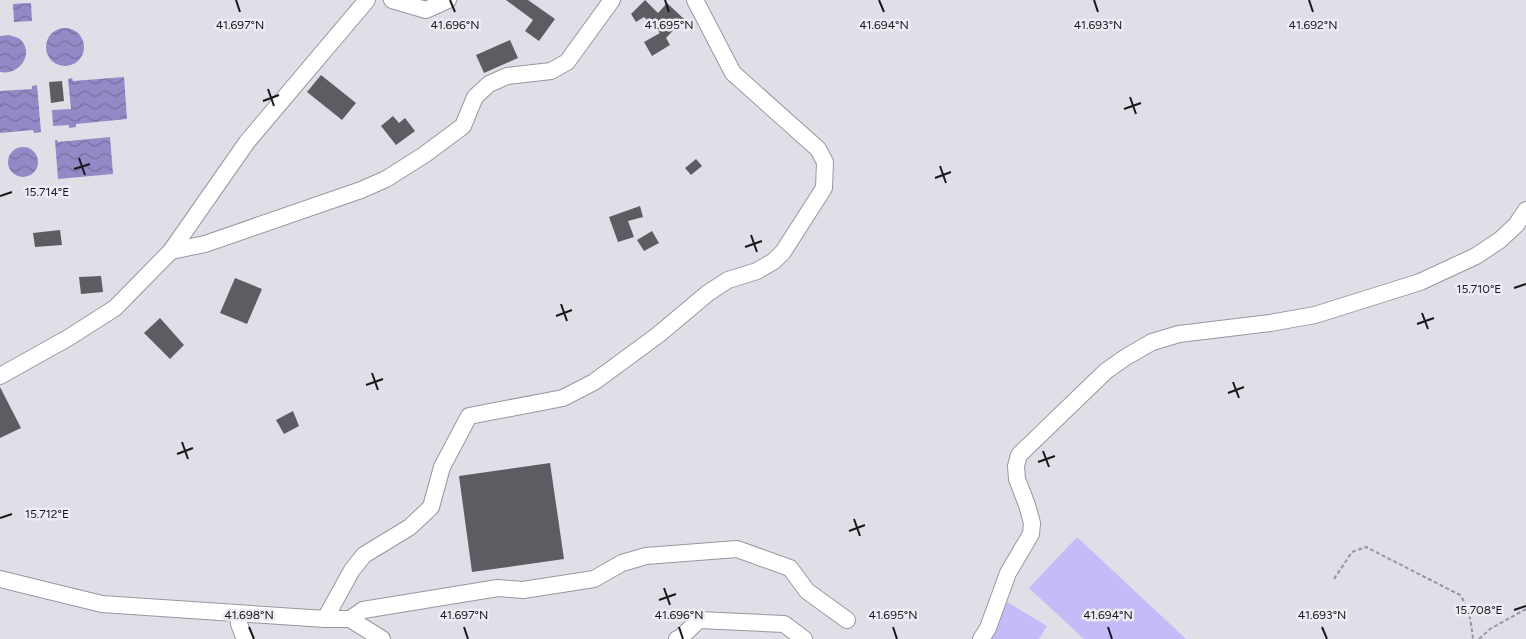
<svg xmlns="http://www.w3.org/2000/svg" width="1526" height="639" font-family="Figtree,sans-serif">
<defs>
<pattern id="water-waves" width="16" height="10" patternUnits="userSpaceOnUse" patternTransform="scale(1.25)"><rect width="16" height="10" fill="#9489c7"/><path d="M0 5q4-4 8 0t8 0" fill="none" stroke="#786fa1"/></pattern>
</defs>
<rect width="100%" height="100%" fill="#e0dfe7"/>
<g fill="#c5bbf9">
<path d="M1077,537L1186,639H1084L1029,588Z"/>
<path d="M1007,602L1047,626L1039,639H985Z"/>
</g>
<g fill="url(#water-waves)">
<path d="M31,3L32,21L14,22L13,4Z"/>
<circle cx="65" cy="47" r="19"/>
<path d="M9,35C12,36 17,37 20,39C35,53 20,76 0,72V36Z"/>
<path d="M124,77L127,119L76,124V127L69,128V125L53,126L52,110L71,109L68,79L72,78L73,81Z"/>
<path d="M37,85L41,132L34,133L33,130L0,133V91L32,89V86Z"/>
<path d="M110,137L113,174L58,179L55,140H57L58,142Z"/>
<circle cx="23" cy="162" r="15"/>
</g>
<g fill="#5c5c62">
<path d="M506,0H528L555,19L539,41L525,31L533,20Z"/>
<path d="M645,0L658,13L667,3L684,19L666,38L670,45L652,56L644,42L660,33L644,17L636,22L631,14Z"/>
<path d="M510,40L518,58L484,73L476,55Z"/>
<path d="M321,75L356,103L342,120L307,92Z"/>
<path d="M62,81L64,101L51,103L49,82Z"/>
<path d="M393,116L399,123L405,118L415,131L396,145L381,126Z"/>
<path d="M696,159L702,166L691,175L685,168Z"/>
<path d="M640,206L643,217L628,221L634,237L618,242L609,217Z"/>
<path d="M60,230L62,245L35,247L33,233Z"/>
<path d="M652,231L659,243L644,251L637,240Z"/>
<path d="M101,276L103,292L81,294L79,277Z"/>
<path d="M235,278L262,289L247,324L220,313Z"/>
<path d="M160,318L184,345L170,359L144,333Z"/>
<path d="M0,387L21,428L0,438Z"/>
<path d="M293,411L299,426L284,434L276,420Z"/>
<path d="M550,463L564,559L472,572L459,476Z"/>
</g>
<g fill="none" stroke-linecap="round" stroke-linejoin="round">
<g stroke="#98979e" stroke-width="18">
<g id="minor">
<path d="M392,0L426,10L448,0"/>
<path d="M171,251L205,244L361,190L386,179L424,155L463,126L475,97L489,84L507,76L551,71L567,62L612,0"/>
<path d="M0,376L68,338L115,308L171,251L247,142L367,0"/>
<path d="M0,579L102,604L325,619H350L382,639"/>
<path d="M238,613L239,624L245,639"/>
<path d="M325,619L352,570L364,555L410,527L431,507L442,467L469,416L563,398L594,382L658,335L708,293L728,280L757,271L774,261L783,252L824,188L825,162L818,149L733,73L695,0"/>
<path d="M350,619L363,610L498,588L523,590L594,579L622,563L646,556L737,549L790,568L807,591L847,620"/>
<path d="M677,639L680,638L699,620L784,624L804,639"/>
<path d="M981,639L988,628L1008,573L1031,534L1032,523L1027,505L1017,479L1016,466L1019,455L1106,371L1126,357L1152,342L1179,334L1270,323L1315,315L1420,282L1476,256L1500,240L1516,225L1526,210"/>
</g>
</g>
<g stroke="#96969c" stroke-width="2" stroke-dasharray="4 2.5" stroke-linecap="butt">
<path d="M1334,579L1352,552L1366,547L1460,595C1470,609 1471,623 1473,639"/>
<path d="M1479,639L1490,629L1526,609"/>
</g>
<use href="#minor" stroke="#fff" stroke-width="16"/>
</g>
<path fill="none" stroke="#18181a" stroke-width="2" d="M236,0L240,12M450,0L455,12M665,0L669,12M879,0L884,12M1094,0L1098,12M1309,0L1313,12M268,89L274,106M1130,97L1136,114M263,101L279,95M1124,109L1141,103M79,158L85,175M940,166L946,183M74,169L90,164M935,178L951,172M0,196L12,192M751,235L757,252M745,247L762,241M1514,288L1526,284M561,304L567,321M1422,313L1428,329M556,316L572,310M1417,324L1434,318M372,373L378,390M1233,382L1239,398M366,385L383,379M1228,393L1244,387M182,442L188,459M1043,451L1049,467M177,454L193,448M1038,462L1055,456M0,518L12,514M854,519L860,536M849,531L865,525M664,588L670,605M659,600L676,594M1514,610L1526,606M249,627L254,639M464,627L468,639M679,627L683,639M893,627L897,639M1108,627L1112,639M1322,627L1327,639"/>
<g font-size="12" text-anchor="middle" fill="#18181a" stroke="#edecf4" stroke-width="5" stroke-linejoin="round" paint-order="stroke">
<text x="240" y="29">41.697°N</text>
<text x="455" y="29">41.696°N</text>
<text x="669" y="29">41.695°N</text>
<text x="884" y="29">41.694°N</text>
<text x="1098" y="29">41.693°N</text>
<text x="1313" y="29">41.692°N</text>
<text x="47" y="196">15.714°E</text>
<text x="1479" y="293">15.710°E</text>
<text x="47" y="518">15.712°E</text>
<text x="1479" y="614">15.708°E</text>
<text x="249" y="619">41.698°N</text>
<text x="464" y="619">41.697°N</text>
<text x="679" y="619">41.696°N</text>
<text x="893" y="619">41.695°N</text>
<text x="1108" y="619">41.694°N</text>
<text x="1322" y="619">41.693°N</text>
</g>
</svg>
